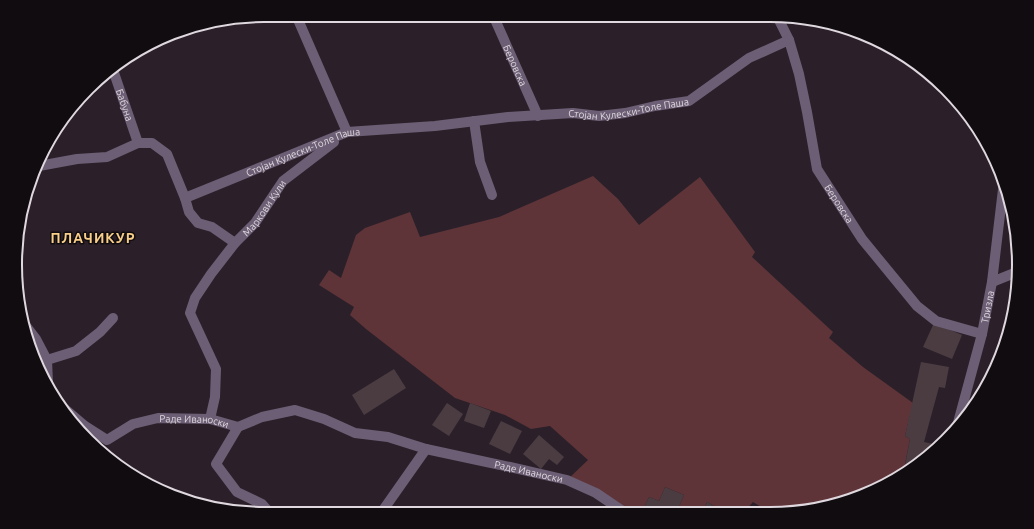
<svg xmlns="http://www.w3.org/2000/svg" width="1034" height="529" font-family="Ubuntu,sans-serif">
<rect width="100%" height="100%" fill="#2b2029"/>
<path fill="#5e3438" d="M593,176L618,199L639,225L700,177L755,252L752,257L833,332L829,338L863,367L913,403L905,436L910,439L905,464L908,470L865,495L802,512H770L753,502L744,512H716L718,508L707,502L703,512H677L684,495L665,487L659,501L649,497L642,512H624L567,480L588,460L550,426L531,429L505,415L455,398L366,329L350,315L354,307L319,285L329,270L341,278L356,235L365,228L410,212L420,237L499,217Z"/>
<g fill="#4b3c41">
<path d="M934,323L962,335L952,359L923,347Z"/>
<path d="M921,362L949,367L945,388L939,387L924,442L938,445V447L924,460H923L921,463L914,467L905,465L910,439L905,436Z"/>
<path d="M394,369L406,388L364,415L352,395Z"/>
<path d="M447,403L463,414L449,436L432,425Z"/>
<path d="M470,403L491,411L484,428L464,421Z"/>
<path d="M501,421L522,431L510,454L489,444Z"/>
<path d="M539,435L564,457L557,465L549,459L541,469L523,454Z"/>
<path d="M665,487L684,495L677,512H642L649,497L659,501Z"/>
<path d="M707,502L718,508L716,512H703Z"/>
</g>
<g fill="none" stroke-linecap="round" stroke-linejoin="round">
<g stroke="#6c5f75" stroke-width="10">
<path d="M296,15L347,132"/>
<path id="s1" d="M493,15L538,116"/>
<path id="s2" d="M777,16L789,40L799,74L807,112L817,169L862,239L917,306L936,321L982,334"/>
<path id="s3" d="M112,67L138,143"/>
<path d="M474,121L480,162L492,195"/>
<path d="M39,166L77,159L107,157L138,143H152L167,154L185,198L189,212L198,223L212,227L235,243"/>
<path id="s4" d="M185,198L347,132L435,126L508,117L573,113L599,116L625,113L655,106L689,101L749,58L789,40"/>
<path d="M992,282L1017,272"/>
<path d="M26,326L36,339L47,360L48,383"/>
<path d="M47,360L76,351L100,332L113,318"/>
<path id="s5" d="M65,409L85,426L107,440L133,424L158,418L210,419L238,427L262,417L295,410L324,419L355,433L388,437L426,449L510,467L567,480L596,493L624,512"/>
<path id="s6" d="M210,419L215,397L216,369L190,313L195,298L211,274L235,243L255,223L283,181L334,142"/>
<path d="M238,427L216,464L237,492L262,504L270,513"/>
<path d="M381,513L426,449"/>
</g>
<path stroke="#6c5f75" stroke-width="10" id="s7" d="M956,430L982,334L992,282L1004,181"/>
</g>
<g text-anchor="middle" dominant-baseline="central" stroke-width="3" stroke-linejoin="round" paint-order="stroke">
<g font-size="10" fill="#dfd8de" stroke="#100c10">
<text stroke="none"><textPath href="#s1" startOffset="55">Беровска</textPath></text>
<text stroke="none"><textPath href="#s3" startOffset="40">Бабуна</textPath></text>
<text stroke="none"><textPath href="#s4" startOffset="458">Стојан Кулески-Толе Паша</textPath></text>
<text stroke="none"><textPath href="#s4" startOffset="127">Стојан Кулески-Толе Паша</textPath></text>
<text stroke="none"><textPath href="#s2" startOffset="200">Беровска</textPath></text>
<text stroke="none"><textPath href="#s6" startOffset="242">Маркови Кули</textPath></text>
<text stroke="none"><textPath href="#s7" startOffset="127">Тризла</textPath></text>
<text stroke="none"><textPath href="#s5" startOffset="145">Раде Иваноски</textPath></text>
<text stroke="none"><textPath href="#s5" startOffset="492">Раде Иваноски</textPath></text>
</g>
<g font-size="14" font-weight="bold" letter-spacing="1" fill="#f8ce88" stroke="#100c10">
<text x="93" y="238">ПЛАЧИКУР</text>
</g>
</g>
<path d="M0 0H1034V529H0ZM264 22H770A242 242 0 0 1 1012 264V265A242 242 0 0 1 770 507H264A242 242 0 0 1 22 265V264A242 242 0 0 1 264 22Z" fill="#100c10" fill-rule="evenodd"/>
<path fill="none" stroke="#dfd8de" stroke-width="2" d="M264 22H770A242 242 0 0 1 1012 264V265A242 242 0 0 1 770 507H264A242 242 0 0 1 22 265V264A242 242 0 0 1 264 22Z"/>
</svg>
